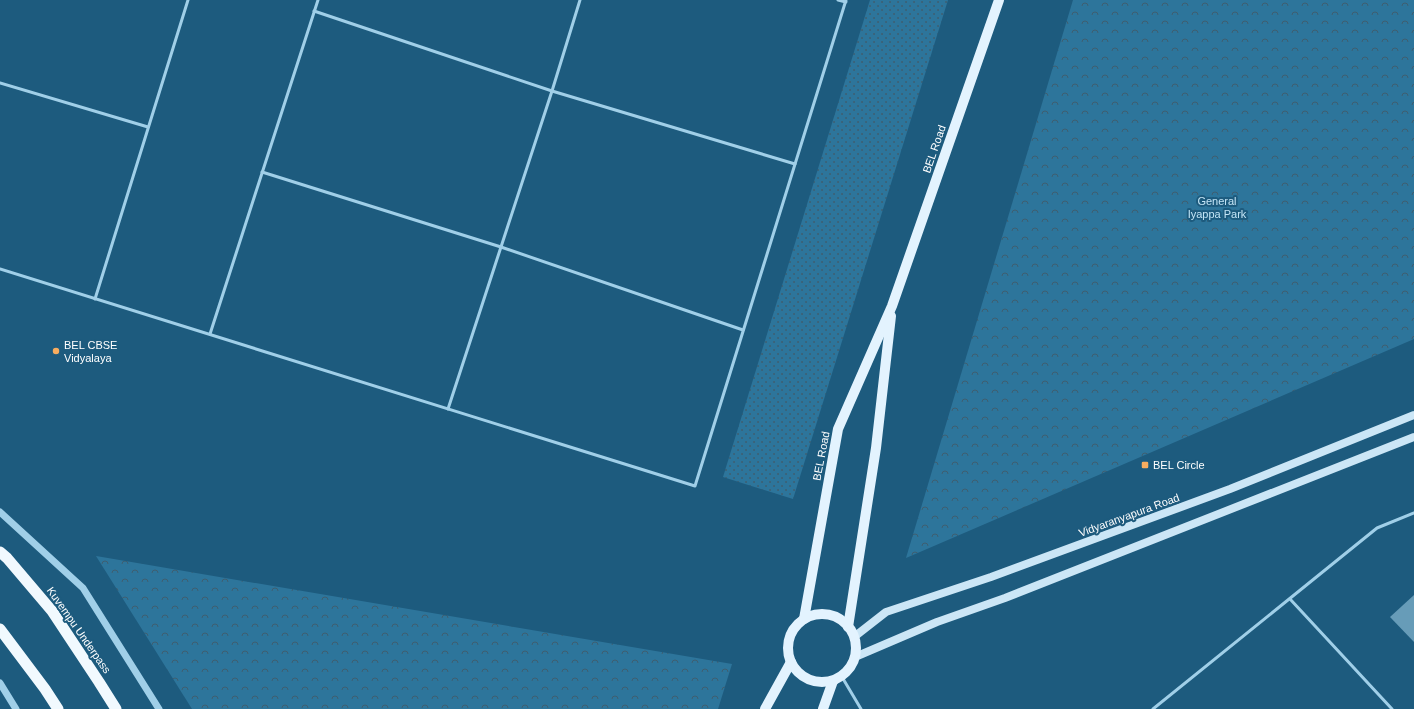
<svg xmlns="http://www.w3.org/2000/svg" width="1414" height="709" font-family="Arial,sans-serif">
<defs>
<pattern id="grass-dots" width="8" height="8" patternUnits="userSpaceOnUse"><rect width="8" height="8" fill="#2d759b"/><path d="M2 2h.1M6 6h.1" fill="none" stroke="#3e5e70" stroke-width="1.8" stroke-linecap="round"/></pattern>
<pattern id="forest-crowns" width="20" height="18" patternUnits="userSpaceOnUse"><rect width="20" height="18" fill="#2d759b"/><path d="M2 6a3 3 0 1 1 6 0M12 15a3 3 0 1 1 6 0" fill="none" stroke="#3e5e70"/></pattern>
</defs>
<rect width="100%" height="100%" fill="#1d5b7e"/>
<path fill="url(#grass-dots)" d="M870,0H948L793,499L723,477Z"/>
<g fill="url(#forest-crowns)">
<path d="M1073,0H1414V339L906,558Z"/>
<path d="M96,556L732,664L718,709H192Z"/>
</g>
<path fill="#679cb8" d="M1414,595V642L1390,617Z"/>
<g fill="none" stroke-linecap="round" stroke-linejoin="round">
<g stroke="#a0cfe8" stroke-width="3">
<path d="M838,0L846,2"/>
<path d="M314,11L552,91L795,164"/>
<path d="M0,83L148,127"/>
<path d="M262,172L501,247L743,330"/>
<path d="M0,269L695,486L846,0"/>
<path d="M95,299L188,0"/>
<path d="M210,334L318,0"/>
<path d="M448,409L552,91L580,0"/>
<path d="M1290,599L1392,709"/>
<path d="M842,677L861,709"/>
<path d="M1153,709L1377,528L1414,513"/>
</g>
<g stroke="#a0cfe8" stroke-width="7">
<path d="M0,512L83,588L159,709"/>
<path d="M0,683L16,709"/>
</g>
<g stroke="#cbe6f6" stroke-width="8">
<path d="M854,637L886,612L991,577L1230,489L1414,415"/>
<path d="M855,657L937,622L1005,598L1414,437"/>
</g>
<g stroke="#e3f3fe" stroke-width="10">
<circle cx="822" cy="648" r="34"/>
<path d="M804,619L838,429L892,306L999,0"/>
<path d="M848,627L876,448L891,316"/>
<path d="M765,709L791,662"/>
<path d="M823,709L833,681"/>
</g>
<g stroke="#f1f9fe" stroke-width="11">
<path d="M0,552L7,558L52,611L99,682L116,709"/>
<path d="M0,629L45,689L58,709"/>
</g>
</g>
<g fill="#f8ad5f" stroke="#1d5b7e" stroke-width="1.5">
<circle cx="56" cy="351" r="4"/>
<rect x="1141" y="461" width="8" height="8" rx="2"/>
</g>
<g text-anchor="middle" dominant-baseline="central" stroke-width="4" stroke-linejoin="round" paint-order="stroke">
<g font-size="11" fill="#fff" stroke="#1d5b7e">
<text transform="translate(934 149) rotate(-71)">BEL Road</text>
<text transform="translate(821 456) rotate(-79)">BEL Road</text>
<text transform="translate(1129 515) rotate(-20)">Vidyaranyapura Road</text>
<text transform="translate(79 630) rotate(55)">Kuvempu Underpass</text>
</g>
<g font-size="11" fill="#c4e5f6" stroke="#1d5b7e">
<text x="1217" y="201">General<tspan x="1217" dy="13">Iyappa Park</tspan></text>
</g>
<g font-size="11" fill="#fff" stroke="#1d5b7e" text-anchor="start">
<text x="64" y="345">BEL CBSE<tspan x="64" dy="13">Vidyalaya</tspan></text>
<text x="1153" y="465">BEL Circle</text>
</g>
</g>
</svg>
